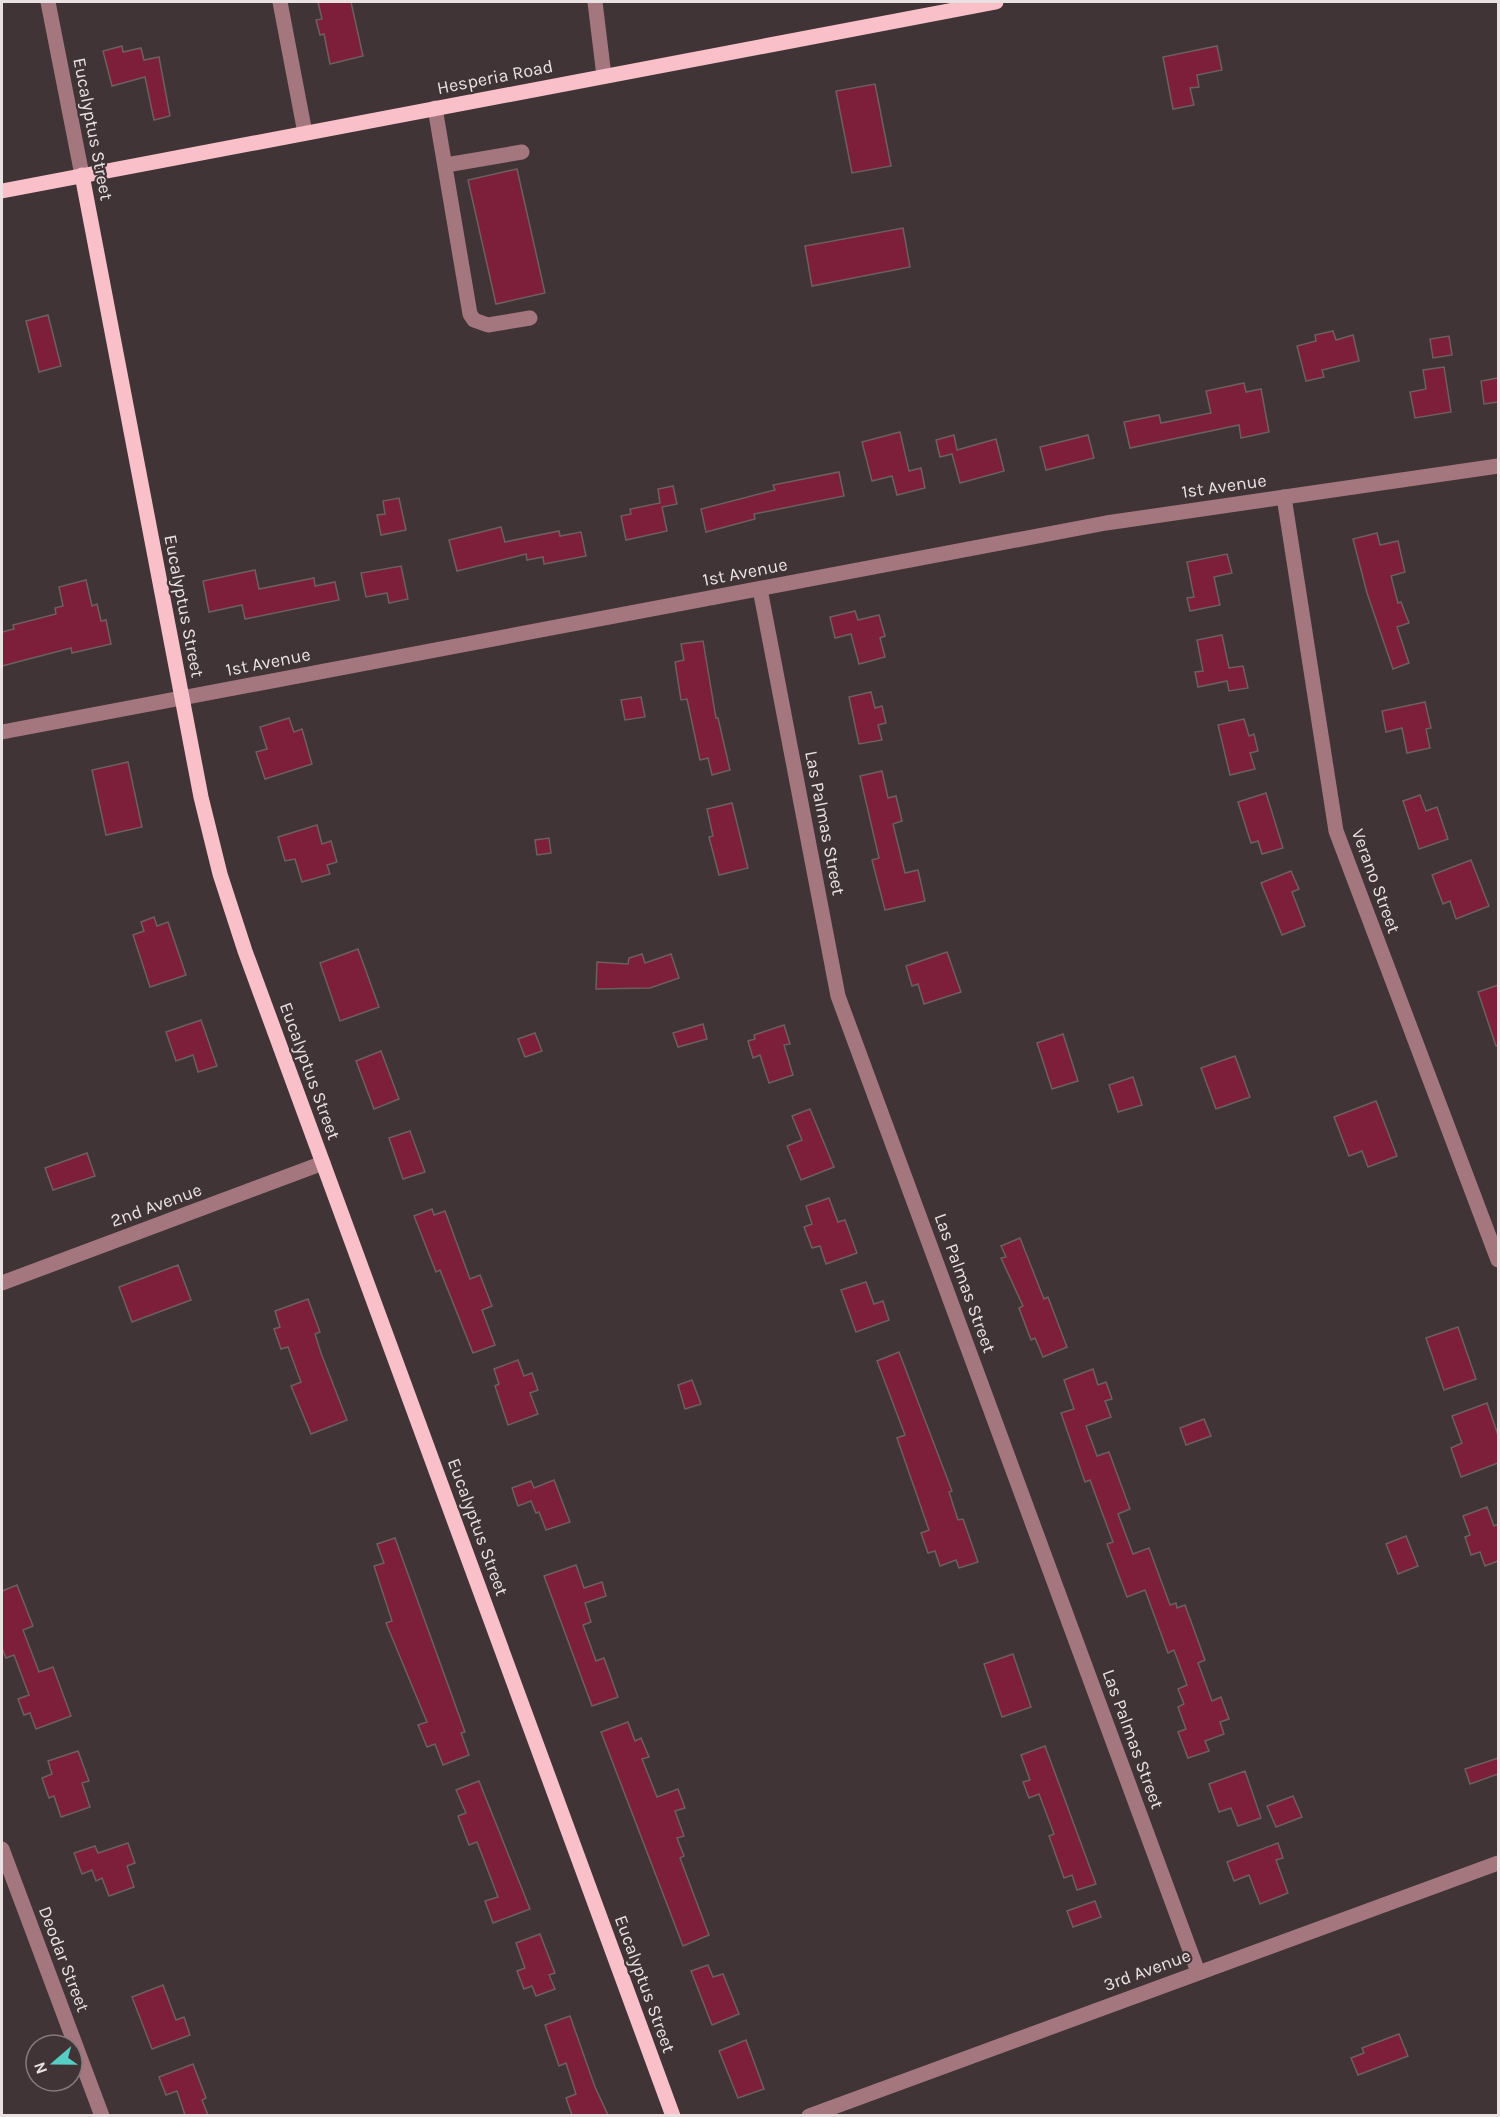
<svg xmlns="http://www.w3.org/2000/svg" width="1500" height="2117" font-family="Karla,sans-serif">
<rect width="100%" height="100%" fill="#413436"/>
<g fill="#7d1f3b" stroke="#6d5f61" stroke-width="1.5">
<path d="M318,2H351L363,56L330,64L324,34L320,35L316,20L322,19Z"/>
<path d="M122,46L123,52L141,48L144,60L159,57L170,116L154,120L145,77L112,86L103,51Z"/>
<path d="M1217,46L1222,70L1197,75L1199,87L1190,88L1194,105L1173,109L1163,57Z"/>
<path d="M875,84L891,166L852,173L836,91Z"/>
<path d="M517,169L545,293L496,304L468,180Z"/>
<path d="M903,228L910,267L812,286L805,246Z"/>
<path d="M48,315L61,366L39,372L26,321Z"/>
<path d="M1333,331L1336,340L1353,335L1359,361L1322,370L1324,377L1306,381L1297,346L1316,341L1315,335Z"/>
<path d="M1449,336L1452,355L1433,358L1430,339Z"/>
<path d="M1444,367L1451,412L1415,418L1410,392L1426,389L1423,370Z"/>
<path d="M1498,378V402L1484,404L1481,381Z"/>
<path d="M1244,383L1246,392L1261,389L1269,432L1241,438L1239,425L1130,448L1124,422L1159,415L1161,423L1211,413L1206,391Z"/>
<path d="M900,432L909,471L921,468L925,488L897,495L892,476L872,481L862,442Z"/>
<path d="M954,435L957,450L996,439L1004,471L960,483L952,454L940,457L936,440Z"/>
<path d="M1088,435L1094,458L1046,470L1040,447Z"/>
<path d="M839,472L844,496L754,514L755,519L706,532L701,509L775,490L773,485Z"/>
<path d="M673,486L677,504L662,507L667,531L626,540L621,516L631,514L630,509L660,503L658,489Z"/>
<path d="M399,498L406,530L381,535L377,515L385,514L383,501Z"/>
<path d="M501,527L505,542L559,531L560,536L581,532L586,556L544,564L543,557L527,560L526,554L457,571L449,540Z"/>
<path d="M1377,533L1380,545L1398,541L1405,572L1391,576L1398,603L1401,602L1409,623L1397,627L1409,663L1393,669L1367,593L1353,539Z"/>
<path d="M1227,554L1232,573L1214,577L1220,605L1190,611L1187,598L1194,597L1187,562Z"/>
<path d="M401,566L408,599L389,603L387,593L366,597L361,573Z"/>
<path d="M255,570L259,589L314,578L315,586L335,582L339,600L245,619L242,605L209,612L203,581Z"/>
<path d="M86,580L92,606L97,604L101,621L106,620L111,644L72,653L71,648L2,666V632L14,629L13,625L56,614L55,608L63,606L59,587Z"/>
<path d="M855,611L858,620L879,615L885,636L880,638L885,657L859,664L851,634L835,638L830,617Z"/>
<path d="M1222,635L1229,668L1243,666L1248,688L1229,691L1227,681L1198,687L1195,672L1203,671L1197,640Z"/>
<path d="M703,641L716,718H718L730,770L712,775L708,758L700,760L687,699L681,700L675,662L684,660L681,644Z"/>
<path d="M871,692L875,708L882,706L886,723L878,725L882,740L859,744L849,697Z"/>
<path d="M641,697L645,717L625,720L621,700Z"/>
<path d="M1425,702L1431,728L1426,729L1430,748L1407,753L1402,728L1386,732L1382,711Z"/>
<path d="M289,718L294,732L302,729L312,764L265,779L256,752L267,749L260,727Z"/>
<path d="M1244,719L1249,736L1254,734L1258,751L1250,753L1255,769L1230,775L1218,725Z"/>
<path d="M128,762L142,827L106,835L92,770Z"/>
<path d="M882,771L888,798L896,796L902,821L893,824L905,873L918,870L925,901L885,910L872,860L879,858L860,776Z"/>
<path d="M1266,793L1283,848L1262,854L1258,841L1251,843L1238,802Z"/>
<path d="M1420,795L1426,811L1437,807L1448,839L1419,849L1403,801Z"/>
<path d="M732,803L748,868L719,875L709,837L713,836L707,809Z"/>
<path d="M317,825L322,844L331,841L337,862L327,865L330,874L302,882L295,859L285,861L278,837Z"/>
<path d="M549,838L551,853L537,855L535,840Z"/>
<path d="M1471,860L1489,906L1456,919L1450,901L1443,904L1432,875Z"/>
<path d="M1291,871L1299,889L1292,892L1305,926L1282,935L1261,883Z"/>
<path d="M154,917L157,926L168,922L186,975L150,987L133,935L144,931L141,922Z"/>
<path d="M358,949L379,1007L340,1021L320,963Z"/>
<path d="M947,952L961,992L924,1004L918,984L912,986L906,966Z"/>
<path d="M642,954L645,963L671,954L679,978L650,988L596,989L597,962L628,964L629,958Z"/>
<path d="M1498,985V1046H1496L1478,992Z"/>
<path d="M201,1020L217,1066L198,1072L193,1055L176,1061L166,1032Z"/>
<path d="M703,1024L707,1039L678,1047L673,1033Z"/>
<path d="M784,1025L790,1044L784,1045L793,1075L769,1083L760,1055L753,1058L748,1041L755,1039L754,1035Z"/>
<path d="M535,1033L542,1051L525,1057L518,1039Z"/>
<path d="M1063,1034L1078,1081L1052,1089L1037,1043Z"/>
<path d="M381,1051L399,1099L374,1109L356,1061Z"/>
<path d="M1235,1056L1250,1097L1216,1109L1201,1068Z"/>
<path d="M1133,1077L1142,1105L1118,1112L1109,1085Z"/>
<path d="M1376,1101L1397,1156L1368,1167L1362,1151L1349,1156L1334,1117Z"/>
<path d="M810,1109L834,1167L801,1180L787,1146L802,1140L792,1116Z"/>
<path d="M410,1131L425,1172L403,1179L389,1138Z"/>
<path d="M87,1153L95,1176L53,1190L45,1168Z"/>
<path d="M829,1198L838,1222L845,1220L857,1253L826,1264L820,1246L812,1248L804,1227L812,1224L806,1206Z"/>
<path d="M432,1209L434,1215L445,1211L470,1279L480,1275L492,1306L482,1310L495,1345L473,1353L440,1270L436,1272L414,1216Z"/>
<path d="M1020,1238L1044,1299L1048,1297L1067,1347L1043,1357L1035,1338L1031,1340L1019,1308L1023,1306L1001,1258L1006,1257L1001,1246Z"/>
<path d="M178,1265L191,1300L132,1322L119,1287Z"/>
<path d="M866,1282L874,1304L883,1301L889,1320L856,1332L841,1290Z"/>
<path d="M308,1299L320,1332L315,1334L321,1353L347,1420L311,1434L291,1386L301,1382L288,1347L281,1349L274,1329L280,1327L275,1311Z"/>
<path d="M1458,1327L1476,1379L1444,1390L1426,1338Z"/>
<path d="M899,1352L952,1491L949,1492L958,1520L963,1519L978,1562L959,1568L956,1560L940,1566L935,1551L928,1553L921,1533L929,1530L897,1438L905,1435L877,1361Z"/>
<path d="M518,1360L524,1376L532,1373L538,1390L530,1393L538,1414L508,1425L495,1386L499,1384L494,1369Z"/>
<path d="M1093,1369L1098,1385L1106,1382L1112,1399L1105,1401L1111,1417L1086,1426L1097,1456L1109,1452L1130,1509L1118,1514L1133,1554L1149,1548L1170,1605L1176,1603L1177,1608L1185,1605L1205,1660L1198,1663L1212,1701L1221,1697L1229,1719L1220,1722L1224,1734L1205,1741L1209,1751L1188,1758L1178,1732L1186,1729L1178,1707L1184,1704L1178,1689L1187,1685L1174,1650L1168,1653L1145,1590L1127,1597L1107,1544L1113,1542L1090,1480L1085,1482L1061,1413L1074,1409L1064,1380Z"/>
<path d="M692,1380L701,1404L685,1409L678,1385Z"/>
<path d="M1487,1403L1498,1435V1463L1461,1477L1451,1448L1462,1443L1452,1416Z"/>
<path d="M1204,1419L1211,1436L1186,1445L1180,1428Z"/>
<path d="M554,1480L570,1522L546,1530L539,1512L536,1513L531,1501L518,1506L512,1488L531,1481L534,1488Z"/>
<path d="M1487,1507L1494,1526L1498,1524V1561L1485,1566L1480,1552L1471,1555L1465,1537L1470,1535L1463,1516Z"/>
<path d="M1406,1536L1418,1566L1398,1574L1386,1544Z"/>
<path d="M395,1538L465,1732L461,1733L469,1755L443,1765L435,1744L427,1747L418,1725L427,1722L386,1623L392,1621L374,1566L384,1563L377,1544Z"/>
<path d="M576,1565L584,1588L602,1582L606,1596L585,1603L591,1622L583,1625L596,1661L604,1658L618,1697L592,1706L544,1576Z"/>
<path d="M17,1585L33,1626L23,1630L39,1672L53,1667L71,1716L36,1729L30,1713L24,1715L18,1699L29,1695L14,1655L6,1658L2,1648V1591Z"/>
<path d="M1013,1654L1031,1707L1002,1717L984,1664Z"/>
<path d="M628,1722L635,1741L641,1738L649,1757L642,1759L657,1797L678,1789L685,1808L675,1811L684,1836L677,1838L684,1856L680,1858L709,1935L683,1946L601,1732Z"/>
<path d="M1045,1746L1096,1884L1077,1890L1072,1875L1064,1878L1049,1836L1054,1834L1039,1794L1029,1798L1023,1782L1030,1780L1021,1755Z"/>
<path d="M78,1751L89,1781L82,1783L90,1807L61,1817L54,1796L49,1798L42,1778L52,1774L48,1761Z"/>
<path d="M1498,1758V1774L1470,1784L1465,1769Z"/>
<path d="M1245,1771L1261,1818L1238,1826L1231,1808L1219,1812L1209,1784Z"/>
<path d="M479,1781L530,1909L493,1923L485,1901L498,1897L477,1842L469,1845L458,1816L466,1813L456,1790Z"/>
<path d="M1293,1796L1302,1817L1276,1827L1267,1806Z"/>
<path d="M128,1843L135,1863L127,1866L134,1887L109,1896L102,1878L96,1881L92,1870L82,1874L74,1853L95,1846L98,1853Z"/>
<path d="M1278,1843L1283,1858L1276,1860L1288,1893L1260,1904L1249,1875L1234,1881L1227,1862Z"/>
<path d="M1095,1901L1101,1917L1073,1927L1067,1911Z"/>
<path d="M540,1934L555,1973L549,1975L555,1989L536,1996L532,1986L524,1989L517,1971L525,1968L516,1943Z"/>
<path d="M708,1965L713,1977L723,1974L739,2014L712,2025L691,1971Z"/>
<path d="M163,1985L176,2020L184,2017L190,2035L152,2049L132,1997Z"/>
<path d="M570,2016L595,2087L608,2115H572L566,2098L576,2094L566,2063L559,2066L545,2025Z"/>
<path d="M1399,2034L1408,2056L1358,2075L1351,2058L1364,2053L1362,2048Z"/>
<path d="M746,2040L764,2089L738,2098L719,2051Z"/>
<path d="M193,2064L206,2098L202,2100L208,2115H185L177,2091L166,2095L159,2077Z"/>
</g>
<g fill="none" stroke-linecap="round" stroke-linejoin="round">
<g stroke="#a4777f" stroke-width="15">
<path d="M48,2L82,175"/>
<path d="M280,2L305,133"/>
<path d="M595,2L604,76"/>
<path d="M435,108L470,314L474,320L488,325L530,318"/>
<path d="M446,165L522,152"/>
<path d="M1284,497L1336,831L1498,1260"/>
<path d="M760,589L838,996L1198,1972"/>
<path d="M2,732L1106,523L1498,466"/>
<path d="M2,1283L323,1163"/>
<path d="M2,1849L102,2116"/>
<path d="M809,2116L1498,1863"/>
</g>
<g stroke="#f9c0ca" stroke-width="15">
<path d="M82,175L201,797L220,874L245,951L673,2116"/>
<path d="M2,191L996,2"/>
</g>
</g>
<g text-anchor="middle" dominant-baseline="central" stroke-width="4.5" stroke-linejoin="round" paint-order="stroke">
<g font-size="18" fill="#e9e1e2" stroke="#413436">
<text transform="translate(495 77) rotate(-11)">Hesperia Road</text>
<text transform="translate(93 129) rotate(79)">Eucalyptus Street</text>
<text transform="translate(1224 486) rotate(-8)">1st Avenue</text>
<text transform="translate(745 572) rotate(-11)">1st Avenue</text>
<text transform="translate(184 606) rotate(79)">Eucalyptus Street</text>
<text transform="translate(268 662) rotate(-11)">1st Avenue</text>
<text transform="translate(825 823) rotate(79)">Las Palmas Street</text>
<text transform="translate(1376 881) rotate(70)">Verano Street</text>
<text transform="translate(310 1071) rotate(70)">Eucalyptus Street</text>
<text transform="translate(156 1205) rotate(-20)">2nd Avenue</text>
<text transform="translate(965 1283) rotate(70)">Las Palmas Street</text>
<text transform="translate(478 1527) rotate(70)">Eucalyptus Street</text>
<text transform="translate(1133 1739) rotate(70)">Las Palmas Street</text>
<text transform="translate(64 1959) rotate(69)">Deodar Street</text>
<text transform="translate(1147 1970) rotate(-20)">3rd Avenue</text>
<text transform="translate(645 1984) rotate(70)">Eucalyptus Street</text>
</g>
</g>
<rect width="1500" height="2117" fill="none" stroke="#e9e1e2" stroke-width="6"/>
<g transform="translate(54 2063) rotate(250)"><circle r="28" fill="#413436" stroke="#84797b" stroke-width="1.5"/>
<path d="M0-4.5L10 22L0 15L-10 22Z" fill="#56cec3"/>
<text y="-9" font-size="16" font-weight="bold" text-anchor="middle" fill="#e9e1e2">N</text>
</g>
</svg>
